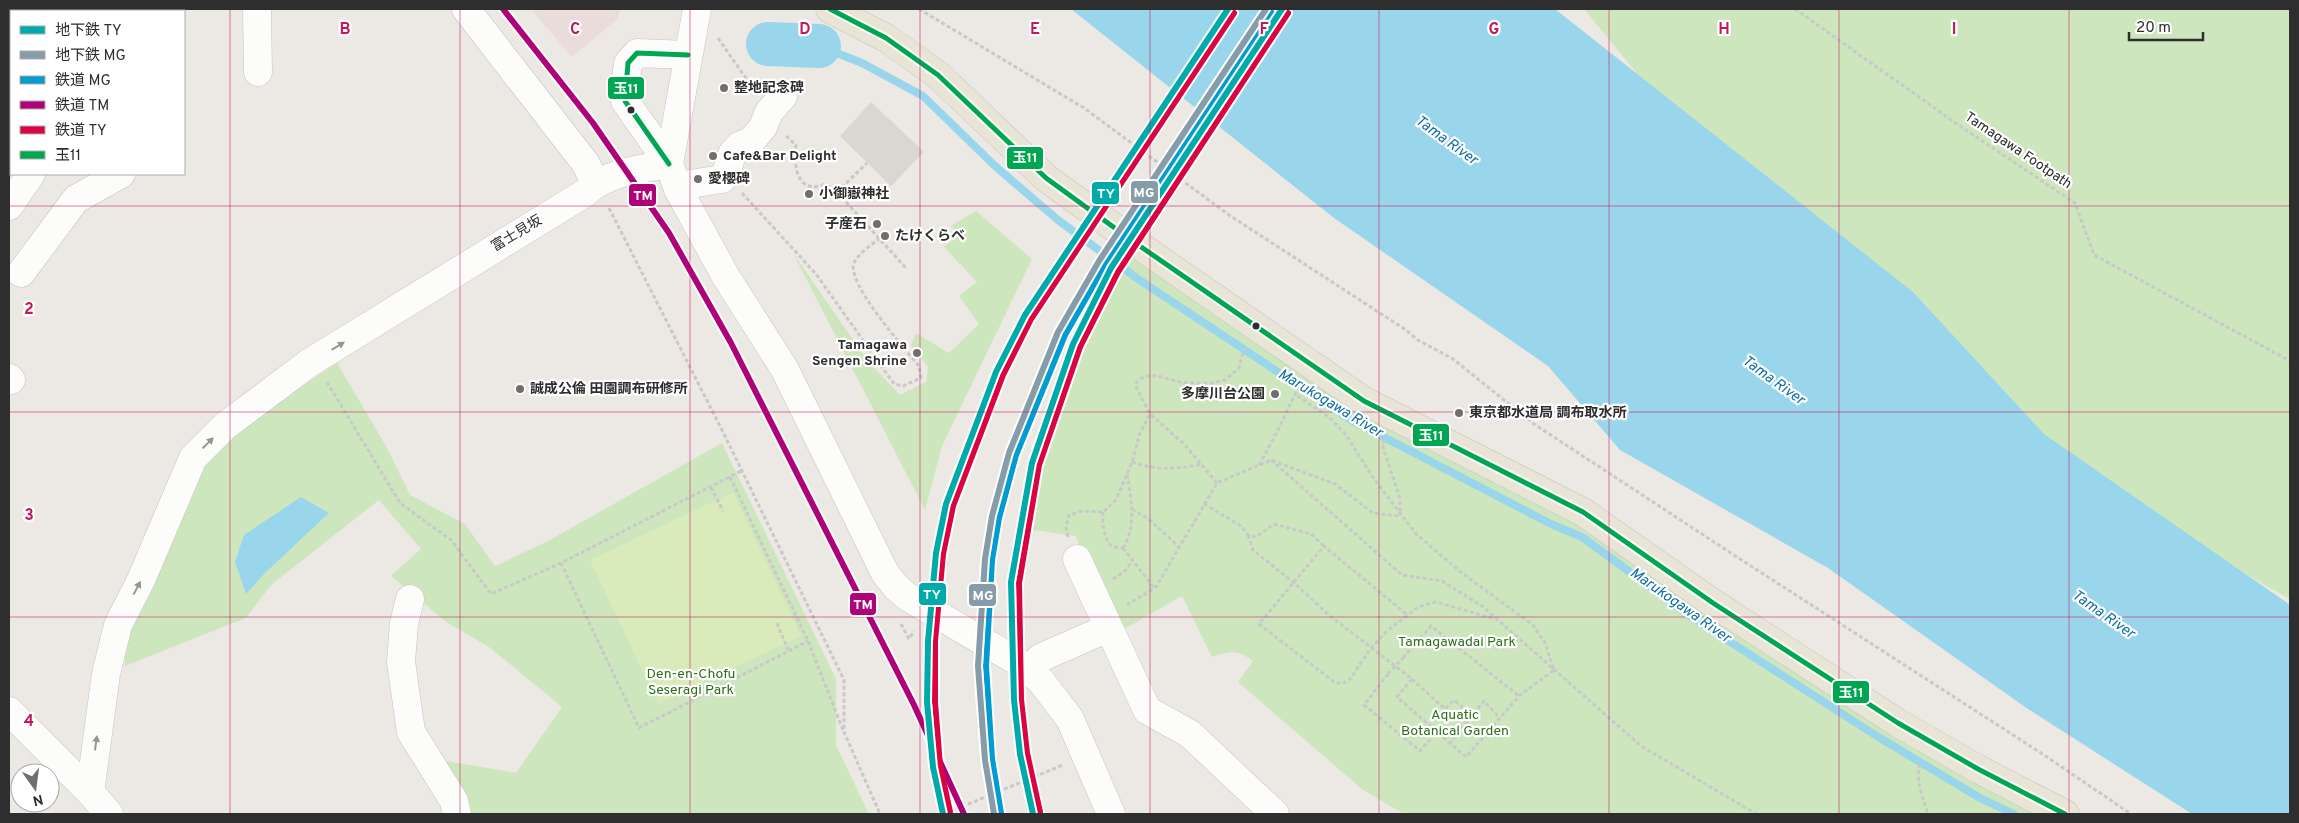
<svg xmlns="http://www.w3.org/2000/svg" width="2299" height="823" font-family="Overpass,'Noto Sans JP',sans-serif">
<rect width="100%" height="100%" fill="#ece8e4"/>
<path fill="#e9dcdb" d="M531,9H621L617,19L572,57Z"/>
<g fill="#cee6be">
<path d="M1584,9H2290V599L1880,369Z"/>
<path d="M976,211L1032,259L942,446L925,510L793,253L867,360L900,395L926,382L928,367L911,345L916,333L949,353L979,324L959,296L977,282L944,247L957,236L952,225Z"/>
<path d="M1134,242L1364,401L1583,512L2065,814H1404L1363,790L1238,682L1253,661C1237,649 1230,651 1212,657L1182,596L1112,636L1076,536L1019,528L1043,424L1116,271Z"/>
<path d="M337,363L386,446L410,495L465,524L495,566L548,541L722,443L836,679V745L869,814H457L429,758L516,773L562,707L489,647L446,622L391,576L421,549L379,500L271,585L246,618L125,666V637L196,462L229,435Z"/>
</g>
<path fill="#d9eabb" d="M733,492L801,636L658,704L590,560Z"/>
<path fill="#dad6d2" d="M871,102L924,152L891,186L840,136Z"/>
<g fill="#99d6ec">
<path d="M1071,9H1555L1913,292L2044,434L2290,605V814H2192L2028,709L1828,568L1620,450L1548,366L1334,218Z"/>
<path d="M301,497L329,513L265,573L246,594L235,562L244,535Z"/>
</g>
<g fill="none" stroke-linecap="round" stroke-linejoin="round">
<path stroke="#99d6ec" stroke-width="8" d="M819,36V46L862,63L923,96L995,166L1058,220L1138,279L1287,378L1351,420L1551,524L1582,537L1690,616L1875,735L1980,798L2014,814"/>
<path stroke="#99d6ec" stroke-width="44" d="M768,44L819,46"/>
<g stroke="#c5c4c5" stroke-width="29">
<g id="minor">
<path d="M84,9L85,11"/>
<path d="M257,9L258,72"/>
<path d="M466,9L586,164L595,183"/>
<path d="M688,55L637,53L628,63L624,96L625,101L669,164L678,189L726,277L784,368L885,573L896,587L909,598L1020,663L1041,681L1070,719L1111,814"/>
<path d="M669,164L697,9"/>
<path d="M678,189L690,184L722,179L726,174L732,154L739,146L751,141L763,127L769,112L783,96"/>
<path d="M9,206L31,174"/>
<path d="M21,273L76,199L121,174"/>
<path d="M9,378L11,380"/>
<path d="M1077,559L1147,710L1190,734L1275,814"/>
<path d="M410,599L404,623L401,662L411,732L454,801L457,814"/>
<path d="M1032,671L1040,658L1108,628"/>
<path d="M9,711L90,792L109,814"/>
<path d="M90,792L106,674L118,625L141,580L193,458L225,426L309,363L585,193C607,172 640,169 669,164"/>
</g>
</g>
<g stroke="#c6c5c4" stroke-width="29">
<g id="major">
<path d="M830,9L886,38L938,75L1046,178L1134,242L1364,401L1583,512L1713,603L1898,723L1978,769L2065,814"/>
<path d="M57,11L61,9"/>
<path d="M9,44L11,42"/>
</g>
</g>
<g stroke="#c9c9c8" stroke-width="3" stroke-dasharray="4 2.5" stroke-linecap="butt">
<path d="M919,9L1084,108L1229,215L1406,330L1418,340L1453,359L1534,424L1737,557L2041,753L2131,814"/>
<path d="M1795,9L1957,124L2075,203L2094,255L2290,361"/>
<path d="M718,38L754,90"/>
<path d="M786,136L796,145C793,165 797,196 825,184L837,192L906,268"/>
<path d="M837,192L867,163"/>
<path d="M742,193L816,274L894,384L903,386L921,378L919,366C905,349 846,283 854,263C858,254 871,245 879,239"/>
<path d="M609,208L725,436L844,680V732L880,814"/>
<path d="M327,382L400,503L451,540L491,594L561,563L741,471"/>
<path d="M1385,440L1382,444L1400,499V515"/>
<path d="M1271,460L1402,575L1442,581L1482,606L1641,746L1756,814"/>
<path d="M1132,462C1156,471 1178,469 1202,464"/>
<path d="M1259,465L1276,434L1299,386"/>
<path d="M730,477L808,641L843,730"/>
<path d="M1217,483L1184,444L1150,414L1136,387L1137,381L1145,376H1158L1184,383H1212L1225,380L1239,368L1244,349"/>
<path d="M711,487L723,511"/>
<path d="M1204,504L1241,526L1248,535L1256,537L1274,524L1311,534L1324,546"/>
<path d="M1132,509L1150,520L1179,547"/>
<path d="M1103,512C1102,524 1104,538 1112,547L1123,548"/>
<path d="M1248,535L1253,550L1293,582L1330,616L1412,679L1397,697L1466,757L1519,696L1554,670L1545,643L1533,625L1462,573L1416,534L1374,479L1346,435L1329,417L1295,394"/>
<path d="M1068,537L1066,527L1069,515L1082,511L1103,512L1116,500L1132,462L1140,433L1150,414"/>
<path d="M1123,548C1137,526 1131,498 1127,474"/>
<path d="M1123,548L1154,588"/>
<path d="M561,563L639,728L808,641"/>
<path d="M1113,579L1125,571L1132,561"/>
<path d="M1127,605L1156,587L1217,483L1271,460L1335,484L1373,513L1399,516"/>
<path d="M1406,614L1324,546L1259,624L1334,682L1342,684L1350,679L1371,648L1387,631L1418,607L1436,602L1495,619"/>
<path d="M777,623L788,650"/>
<path d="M901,624L909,639L914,631"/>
<path d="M1403,658L1431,626L1519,696"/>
<path d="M1388,674L1364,705L1420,751L1436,733"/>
<path d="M1412,679L1445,709L1454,700L1472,716"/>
<path d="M1449,744L1484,701L1499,717"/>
<path d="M1920,764C1915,780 1923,799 1928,814"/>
<path d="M944,814L1063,765"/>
</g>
<use href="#minor" stroke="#fcfcfb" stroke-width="28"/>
<use href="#major" stroke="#e8e4d6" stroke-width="28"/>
<path stroke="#c9c9c8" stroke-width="3" stroke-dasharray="4 2.5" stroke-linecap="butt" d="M1388,674L1403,658"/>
<g stroke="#fff" stroke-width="9">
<g id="bus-1">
<path d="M830,9L886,38L938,75L1046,178L1134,242L1364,401L1583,512L1713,603L1898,723L1978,769L2065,814"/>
<path d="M669,164L625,101L628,63L637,53L688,55"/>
</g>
</g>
<use href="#bus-1" stroke="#00a651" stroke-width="5"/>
<g stroke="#fff" stroke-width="10">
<path id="rail-1" d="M1001,813L992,759L986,666L992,560L999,518L1016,455L1065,335L1105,265L1272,13"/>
</g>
<g stroke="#fff" stroke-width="10">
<path id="rail-2" d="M503,9L593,123L669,233L731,343L914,705L964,814"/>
</g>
<g stroke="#fff" stroke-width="10">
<g id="rail-3">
<path d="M950,812L940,766L935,702V641L943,554L953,506L1003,375L1031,319L1234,13"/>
<path d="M1040,812L1027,753L1021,699L1019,583L1039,465L1080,347L1118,272L1288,13"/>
</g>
</g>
<use href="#rail-1" stroke="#009cd2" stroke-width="6"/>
<use href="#rail-2" stroke="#ae0378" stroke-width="6"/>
<use href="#rail-3" stroke="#da0442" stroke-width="6"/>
<g stroke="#fff" stroke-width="10">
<g id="metro-1">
<path d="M943,814L933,767L927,702L928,641L936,553L946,504L996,372L1025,315L1228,9"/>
<path d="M1033,814L1020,754L1014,700L1011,582L1032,463L1073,344L1111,268L1282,9"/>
</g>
</g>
<g stroke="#fff" stroke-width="10">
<path id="metro-2" d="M994,814L985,760L978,666L985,559L992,516L1009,453L1058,332L1099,261L1266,9"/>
</g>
<use href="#metro-1" stroke="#01aaaa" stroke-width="6"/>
<use href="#metro-2" stroke="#869ca8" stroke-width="6"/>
</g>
<defs><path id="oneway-solid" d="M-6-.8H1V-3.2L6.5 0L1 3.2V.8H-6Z" transform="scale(1.25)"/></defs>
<g fill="#959594">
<use href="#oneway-solid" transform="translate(338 346) rotate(-31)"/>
<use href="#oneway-solid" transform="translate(208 443) rotate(-45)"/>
<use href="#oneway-solid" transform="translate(137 588) rotate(-62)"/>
<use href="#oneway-solid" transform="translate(96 743) rotate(-82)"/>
</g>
<path fill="none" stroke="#c2185b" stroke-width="1" stroke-opacity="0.55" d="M230,9V814M460,9V814M690,9V814M920,9V814M1150,9V814M1379,9V814M1609,9V814M1839,9V814M2069,9V814M9,206H2290M9,412H2290M9,617H2290"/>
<g fill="#706f6e" stroke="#fff" stroke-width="2">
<circle cx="724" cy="88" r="5"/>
<circle cx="713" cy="156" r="5"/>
<circle cx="698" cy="179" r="5"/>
<circle cx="809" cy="194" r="5"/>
<circle cx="877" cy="224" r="5"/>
<circle cx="885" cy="236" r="5"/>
<circle cx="917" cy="353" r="5"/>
<circle cx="520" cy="389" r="5"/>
<circle cx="1275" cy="394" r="5"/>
<circle cx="1459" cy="413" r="5"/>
</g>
<g fill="#2e2e2e" stroke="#fff" stroke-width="2">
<circle cx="631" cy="110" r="4.5"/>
<circle cx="1256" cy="326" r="4.5"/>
</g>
<g text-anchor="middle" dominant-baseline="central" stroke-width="4.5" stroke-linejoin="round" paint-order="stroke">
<g font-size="14" font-weight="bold" fill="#2e2e2e" stroke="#fff" text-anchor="start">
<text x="734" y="88">整地記念碑</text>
<text x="723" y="156">Cafe&amp;Bar Delight</text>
<text x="708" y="179">愛櫻碑</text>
<text x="819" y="194">小御嶽神社</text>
<text x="867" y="224" text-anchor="end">子産石</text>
<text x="895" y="236">たけくらべ</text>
<text x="907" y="345" text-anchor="end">Tamagawa<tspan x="907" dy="16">Sengen Shrine</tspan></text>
<text x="530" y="389">誠成公倫 田園調布研修所</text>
<text x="1265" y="394" text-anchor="end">多摩川台公園</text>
<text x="1469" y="413">東京都水道局 調布取水所</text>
</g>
<g font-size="14" fill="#2e2e2e" stroke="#fff">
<text transform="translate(2018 151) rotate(34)">Tamagawa Footpath</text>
<text transform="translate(517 234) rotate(-31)">富士見坂</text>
</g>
<g font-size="14" fill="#2c6e1b" stroke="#fff">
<text x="1457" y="642">Tamagawadai Park</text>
<text x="691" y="674">Den-en-Chofu<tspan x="691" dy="16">Seseragi Park</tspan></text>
<text x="1455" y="715">Aquatic<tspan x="1455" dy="16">Botanical Garden</tspan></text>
</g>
<g font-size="15" font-style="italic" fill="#0d6fa3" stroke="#fff">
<text transform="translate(1446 141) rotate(36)">Tama River</text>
<text transform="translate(1773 381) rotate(36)">Tama River</text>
<text transform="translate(1330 404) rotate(31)">Marukogawa River</text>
<text transform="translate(1680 606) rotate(35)">Marukogawa River</text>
<text transform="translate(2103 615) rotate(35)">Tama River</text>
</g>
</g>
<g font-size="16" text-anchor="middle" font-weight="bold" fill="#c2185b" stroke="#fff" stroke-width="4.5" stroke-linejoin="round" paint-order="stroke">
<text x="345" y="34">B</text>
<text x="575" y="34">C</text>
<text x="805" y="34">D</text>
<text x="1035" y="34">E</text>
<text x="1264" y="34">F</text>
<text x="1494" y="34">G</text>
<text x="1724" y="34">H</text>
<text x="1954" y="34">I</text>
<text x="29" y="314">2</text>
<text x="29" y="520">3</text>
<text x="29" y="726">4</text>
</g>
<g stroke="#fff" stroke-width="2">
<rect x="607" y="76" width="38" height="24" rx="5" fill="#00a651"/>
<rect x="1006" y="146" width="38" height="24" rx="5" fill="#00a651"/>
<rect x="1130" y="180" width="29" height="24" rx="5" fill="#869ca8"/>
<rect x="1091" y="181" width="29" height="24" rx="5" fill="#01aaaa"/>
<rect x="628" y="183" width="29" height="24" rx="5" fill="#ae0378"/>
<rect x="1412" y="423" width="38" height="24" rx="5" fill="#00a651"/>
<rect x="918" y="582" width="29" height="24" rx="5" fill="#01aaaa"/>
<rect x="968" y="583" width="29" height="24" rx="5" fill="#869ca8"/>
<rect x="849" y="592" width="28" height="24" rx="5" fill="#ae0378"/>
<rect x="1832" y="680" width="38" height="24" rx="5" fill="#00a651"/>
</g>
<g font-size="14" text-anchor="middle" font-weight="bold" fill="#fff">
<text x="626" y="93">玉11</text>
<text x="1025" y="162">玉11</text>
<text x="1144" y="197">MG</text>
<text x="1106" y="198">TY</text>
<text x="643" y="200">TM</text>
<text x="1431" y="440">玉11</text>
<text x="932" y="599">TY</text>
<text x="983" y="600">MG</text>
<text x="863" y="609">TM</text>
<text x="1851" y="697">玉11</text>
</g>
<rect width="2299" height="823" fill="none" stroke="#2e2e2e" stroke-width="20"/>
<rect x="10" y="10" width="175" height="165" fill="#ffffff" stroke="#ababab"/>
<rect x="20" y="26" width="25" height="8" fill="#01aaaa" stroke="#ababab"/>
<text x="55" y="35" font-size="15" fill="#2e2e2e">地下鉄 TY</text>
<rect x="20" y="51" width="25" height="8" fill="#869ca8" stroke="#ababab"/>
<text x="55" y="60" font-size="15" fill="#2e2e2e">地下鉄 MG</text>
<rect x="20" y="76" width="25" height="8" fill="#009cd2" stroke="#ababab"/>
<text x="55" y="85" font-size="15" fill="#2e2e2e">鉄道 MG</text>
<rect x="20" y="101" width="25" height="8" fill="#ae0378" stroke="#ababab"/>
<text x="55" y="110" font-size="15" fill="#2e2e2e">鉄道 TM</text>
<rect x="20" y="126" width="25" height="8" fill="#da0442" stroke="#ababab"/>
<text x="55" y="135" font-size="15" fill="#2e2e2e">鉄道 TY</text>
<rect x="20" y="151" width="25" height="8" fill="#00a651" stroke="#ababab"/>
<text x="55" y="160" font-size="15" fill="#2e2e2e">玉11</text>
<g transform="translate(35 788) rotate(166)"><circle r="24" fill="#ffffff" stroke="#ababab"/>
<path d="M0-4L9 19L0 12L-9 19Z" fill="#706f6e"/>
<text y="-8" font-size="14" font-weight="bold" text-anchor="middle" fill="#2e2e2e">N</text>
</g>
<path d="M2129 32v8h74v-8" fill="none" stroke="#2e2e2e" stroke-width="2.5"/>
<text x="2136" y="32" font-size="15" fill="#2e2e2e" stroke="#ffffff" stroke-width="4" paint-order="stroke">20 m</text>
</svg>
